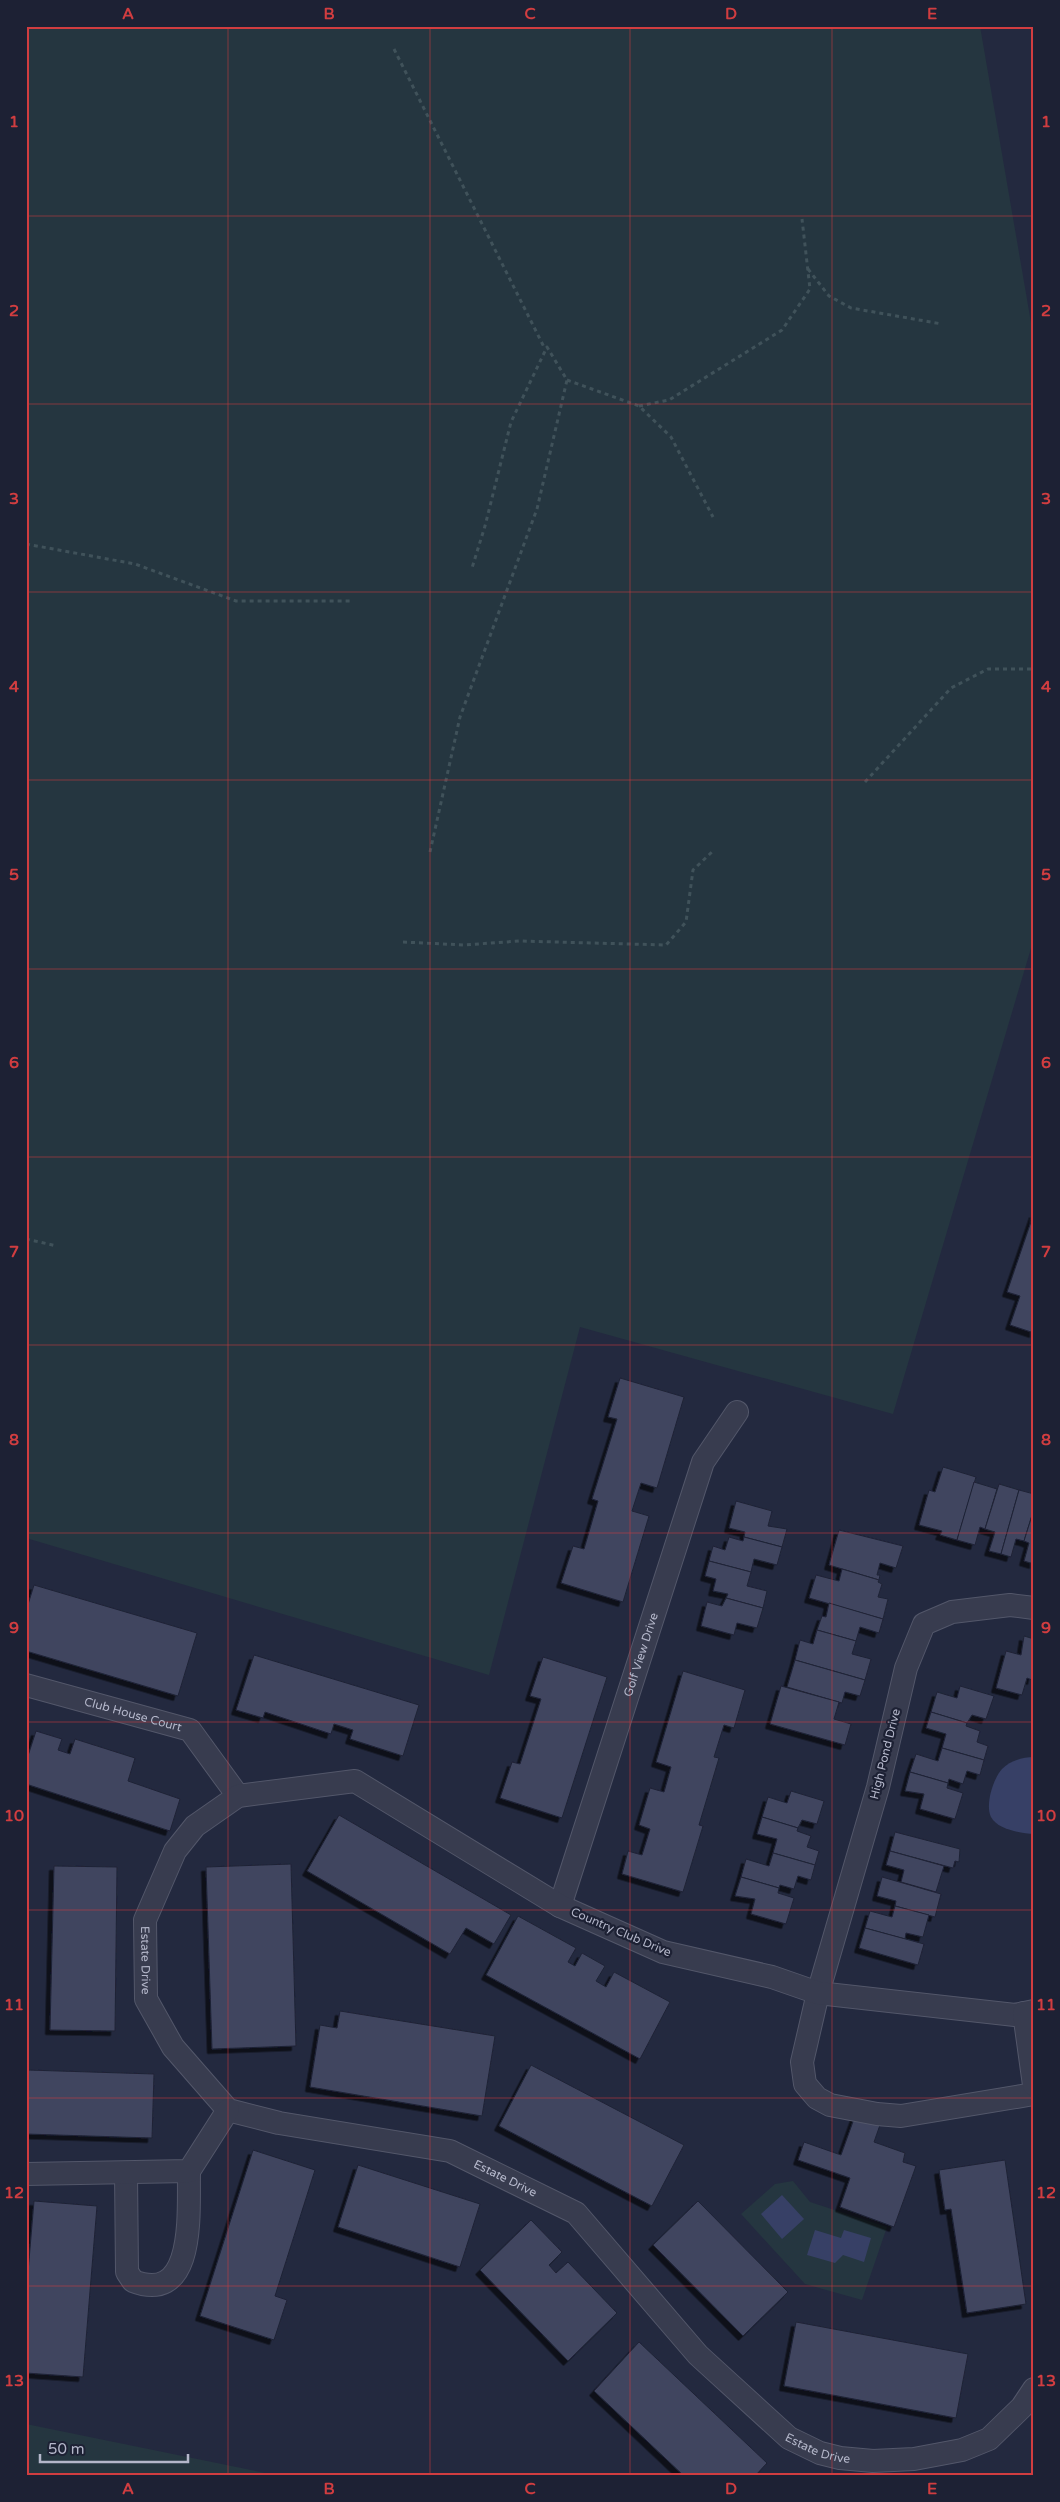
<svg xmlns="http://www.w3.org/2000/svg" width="1060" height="2502" font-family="'Varela Round',sans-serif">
<defs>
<filter id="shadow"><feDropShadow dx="-4.5" dy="4.5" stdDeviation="0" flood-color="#0009"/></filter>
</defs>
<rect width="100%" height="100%" fill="#23293f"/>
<g fill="#253640">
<path d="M26,26H980L1034,340V938L893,1414L580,1327L489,1675L26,1538Z"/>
<path d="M793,2181L810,2202L887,2227L862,2300L805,2284L741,2214L775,2184Z"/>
<path d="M26,2424L280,2476H26Z"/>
</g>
<g fill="#374066">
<path d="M1034,1757V1834C1021,1833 998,1830 991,1817C985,1805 993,1779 1002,1769C1010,1761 1023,1757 1034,1757Z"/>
<path d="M782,2195L804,2219L782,2239L761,2214Z"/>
<path d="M815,2230L841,2238L844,2230L871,2238L864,2262L843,2255L835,2263L807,2255Z"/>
</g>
<g fill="#3f455f" stroke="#1f2336" filter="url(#shadow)">
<path d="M1034,1213V1333L1010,1325L1020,1296L1007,1292Z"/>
<path d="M620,1378L684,1397L657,1488L641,1483L632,1511L649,1516L623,1602L561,1583L573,1546L584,1549L598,1501L592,1499L617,1419L608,1417Z"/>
<path d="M943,1467L976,1477L957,1540L940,1535L942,1531L919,1525L929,1490L935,1492Z"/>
<path d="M974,1482L997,1489L985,1529L980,1527L975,1545L957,1540Z"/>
<path d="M999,1484L1019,1490L1001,1554L989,1551L995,1532L985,1529Z"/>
<path d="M1019,1490L1034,1494V1509L1024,1541L1016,1539L1011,1557L1001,1554Z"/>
<path d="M736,1501L772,1511L768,1526L787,1529L782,1547L744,1537L745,1532L729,1528Z"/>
<path d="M1034,1509V1564L1024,1561L1029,1543L1024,1541Z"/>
<path d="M839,1530L903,1546L896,1568L880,1563L877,1575H880L879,1580L829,1565Z"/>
<path d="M729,1537L743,1541L744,1537L782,1547L777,1565L754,1559L751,1572L709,1561L713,1546L725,1550Z"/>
<path d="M709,1561L751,1572L747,1586L767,1591L763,1608L726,1598L728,1594L713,1591L716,1579L705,1576Z"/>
<path d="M842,1569L879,1580L878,1582L882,1584L878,1597L888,1599L883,1619L809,1598L816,1575L839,1581Z"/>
<path d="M34,1585L197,1633L178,1696L26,1651V1611Z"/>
<path d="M726,1598L763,1608L757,1628L737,1623L734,1635L701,1626L707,1602L722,1606Z"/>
<path d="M829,1603L883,1619L879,1633L860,1627L856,1641L817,1630L822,1616L826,1617Z"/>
<path d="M817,1630L856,1641L852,1654L871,1659L865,1680L795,1660L800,1640L813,1644Z"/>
<path d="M1024,1636L1034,1639V1672L1032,1680L1027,1678L1022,1695L996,1688L1006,1651L1021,1655Z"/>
<path d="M254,1655L419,1705L403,1756L350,1739L353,1730L334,1724L331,1734L265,1712L263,1718L236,1710Z"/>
<path d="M543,1657L607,1677L562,1818L500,1798L512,1762L520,1764L541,1699L530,1696Z"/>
<path d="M795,1660L865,1680L860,1696L845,1692L842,1703L787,1687Z"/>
<path d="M683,1671L745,1690L734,1728L724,1725L714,1757L719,1758L699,1825L703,1826L683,1892L622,1874L628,1851L642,1855L650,1829L639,1825L650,1788L664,1792L671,1767L656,1762Z"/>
<path d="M781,1686L839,1702L834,1719L851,1724L845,1745L770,1724Z"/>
<path d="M960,1686L994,1696L986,1719L972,1715L967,1723L931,1712L937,1692L957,1698Z"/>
<path d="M931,1712L967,1723L966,1726L980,1731L977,1742L988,1746L984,1760L942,1748L946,1734L926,1728Z"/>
<path d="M36,1731L62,1739L58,1750L70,1754L75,1739L135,1758L128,1781L180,1799L170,1831L26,1784V1762Z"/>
<path d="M942,1748L984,1760L980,1775L967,1771L963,1784L949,1779L948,1783L910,1772L916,1754L938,1761Z"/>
<path d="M910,1772L948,1783L947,1788L963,1793L955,1819L920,1809L924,1794L905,1791Z"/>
<path d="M791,1791L824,1801L817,1824L802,1820L798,1828L762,1817L768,1797L787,1803Z"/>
<path d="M339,1815L511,1915L494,1944L466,1928L450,1954L307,1871Z"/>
<path d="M762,1817L798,1828L797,1831L811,1836L807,1847L819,1851L815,1865L773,1853L777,1839L757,1834Z"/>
<path d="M895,1832L960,1849L959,1862L955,1861L953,1868L890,1851Z"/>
<path d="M890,1851L944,1866L936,1892L901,1882L904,1870L886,1865Z"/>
<path d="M773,1853L815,1865L811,1880L798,1876L794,1889L780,1885L779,1888L741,1877L746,1859L769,1866Z"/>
<path d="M291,1864L296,2046L212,2049L206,1867Z"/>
<path d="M54,1866L117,1867L115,2031L50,2030Z"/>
<path d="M741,1877L779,1888L778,1893L794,1898L786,1924L751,1914L755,1899L735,1896Z"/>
<path d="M882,1877L941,1894L935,1917L895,1906L896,1901L877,1896Z"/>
<path d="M895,1906L929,1915L923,1937L906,1933L905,1939L865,1928L870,1911L892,1917Z"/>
<path d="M518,1916L576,1948L568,1962L575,1966L582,1953L605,1966L596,1981L606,1987L614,1972L670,2002L640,2059L486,1975Z"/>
<path d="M865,1928L924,1944L918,1965L859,1948Z"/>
<path d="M340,2011L495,2036L482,2116L310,2087L320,2025L337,2028Z"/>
<path d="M531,2065L684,2145L652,2206L499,2126Z"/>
<path d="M27,2070L154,2074L152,2138L26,2134Z"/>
<path d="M855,2116L880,2125L874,2142L905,2153L903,2162L916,2166L894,2227L840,2207L850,2178L798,2160L804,2142L841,2155Z"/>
<path d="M253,2150L315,2170L275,2296L287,2300L274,2340L200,2316Z"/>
<path d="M1005,2160L1026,2304L967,2313L951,2209L945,2210L939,2170Z"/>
<path d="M358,2165L480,2204L460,2267L338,2227Z"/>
<path d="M34,2201L97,2206L83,2377L26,2373V2296Z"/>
<path d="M698,2201L788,2292L743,2336L653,2245Z"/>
<path d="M531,2220L562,2252L549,2265L556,2273L568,2262L617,2313L568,2361L480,2270Z"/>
<path d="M796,2322L968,2354L956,2418L784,2386Z"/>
<path d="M639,2342L767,2463L755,2476H684L594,2391Z"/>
</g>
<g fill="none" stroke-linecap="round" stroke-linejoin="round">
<g stroke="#53576a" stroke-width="24">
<g id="minor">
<path d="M1034,1608L1010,1605L952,1612L924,1624L906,1668L878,1787L818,1993L802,2062L805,2084L817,2098L830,2105L877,2114L901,2116L1034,2094"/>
<path id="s1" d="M26,1685L190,1730L238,1796"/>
<path id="s2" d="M560,1906L703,1462L737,1412"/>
<path id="s3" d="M1034,2011L1015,2015L818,1993L772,1977L663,1952L560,1906L355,1781L238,1796L195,1826L175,1851L145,1920L146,1999L173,2047L228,2110L279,2123L450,2151L576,2213L698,2355L789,2438L820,2453L840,2458L873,2461L914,2459L962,2450L989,2439L1022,2407L1034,2389"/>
<path d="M1024,2013L1034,2085"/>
<path d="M126,2173L127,2272L133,2281C197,2306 188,2209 189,2171"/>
<path d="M26,2174L189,2171L228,2110"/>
</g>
</g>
<g stroke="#40525a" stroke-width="3" stroke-dasharray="4 4" stroke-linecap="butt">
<path d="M394,49L545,349"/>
<path d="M808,269L829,296L851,308L942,324"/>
<path d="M567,380L639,406L671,437L713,517"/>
<path d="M639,406L669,400L782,330L810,289L802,219"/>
<path d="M26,544L135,564L236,601H353"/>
<path d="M865,782L951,688L988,669H1034"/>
<path d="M430,852L460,717L537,509L567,380L547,347L511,422L485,526L472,568"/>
<path d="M403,942L464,945L519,941L666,945L686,922L693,870L714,850"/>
<path d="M26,1239L57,1246"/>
</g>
<use href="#minor" stroke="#383c4f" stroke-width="22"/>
</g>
<path fill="none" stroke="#d13d40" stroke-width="1" stroke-opacity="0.55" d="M228,26V2476M430,26V2476M630,26V2476M832,26V2476M26,216H1034M26,404H1034M26,592H1034M26,780H1034M26,969H1034M26,1157H1034M26,1345H1034M26,1533H1034M26,1722H1034M26,1910H1034M26,2098H1034M26,2286H1034"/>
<g text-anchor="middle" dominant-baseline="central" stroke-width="4.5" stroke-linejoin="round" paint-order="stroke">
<g font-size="12" fill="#b4b7ca" stroke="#1d2134">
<text stroke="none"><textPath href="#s2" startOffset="264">Golf View Drive</textPath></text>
<text stroke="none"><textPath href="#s1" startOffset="111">Club House Court</textPath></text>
<text transform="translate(885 1754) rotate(-76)">High Pond Drive</text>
<text transform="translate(621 1932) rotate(23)">Country Club Drive</text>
<text stroke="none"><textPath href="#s3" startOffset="1049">Estate Drive</textPath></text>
<text stroke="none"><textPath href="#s3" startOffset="1514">Estate Drive</textPath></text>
<text stroke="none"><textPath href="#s3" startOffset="1934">Estate Drive</textPath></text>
</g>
</g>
<rect width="1060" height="2502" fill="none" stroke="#1d2134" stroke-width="55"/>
<path d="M40 2454v8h148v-8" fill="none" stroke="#b4b7ca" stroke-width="2.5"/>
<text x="48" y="2454" font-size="15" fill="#b4b7ca" stroke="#1d2134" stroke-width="4" paint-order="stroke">50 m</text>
<rect x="28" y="28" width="1004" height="2446" fill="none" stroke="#d13d40" stroke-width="2"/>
<g font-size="16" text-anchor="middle" font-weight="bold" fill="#d13d40">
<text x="128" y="19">A</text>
<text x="329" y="19">B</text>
<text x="530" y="19">C</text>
<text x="731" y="19">D</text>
<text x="932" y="19">E</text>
<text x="14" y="127">1</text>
<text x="1046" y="127">1</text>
<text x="14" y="316">2</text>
<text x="1046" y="316">2</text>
<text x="14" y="504">3</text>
<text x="1046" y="504">3</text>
<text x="14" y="692">4</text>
<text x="1046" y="692">4</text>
<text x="14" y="880">5</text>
<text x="1046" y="880">5</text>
<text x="14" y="1068">6</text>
<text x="1046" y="1068">6</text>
<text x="14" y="1257">7</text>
<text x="1046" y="1257">7</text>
<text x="14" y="1445">8</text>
<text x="1046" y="1445">8</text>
<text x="14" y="1633">9</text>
<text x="1046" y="1633">9</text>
<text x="14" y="1821">10</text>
<text x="1046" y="1821">10</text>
<text x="14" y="2010">11</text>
<text x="1046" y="2010">11</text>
<text x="14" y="2198">12</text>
<text x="1046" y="2198">12</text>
<text x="14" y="2386">13</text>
<text x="1046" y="2386">13</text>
<text x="128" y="2494">A</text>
<text x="329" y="2494">B</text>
<text x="530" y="2494">C</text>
<text x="731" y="2494">D</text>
<text x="932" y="2494">E</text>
</g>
</svg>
